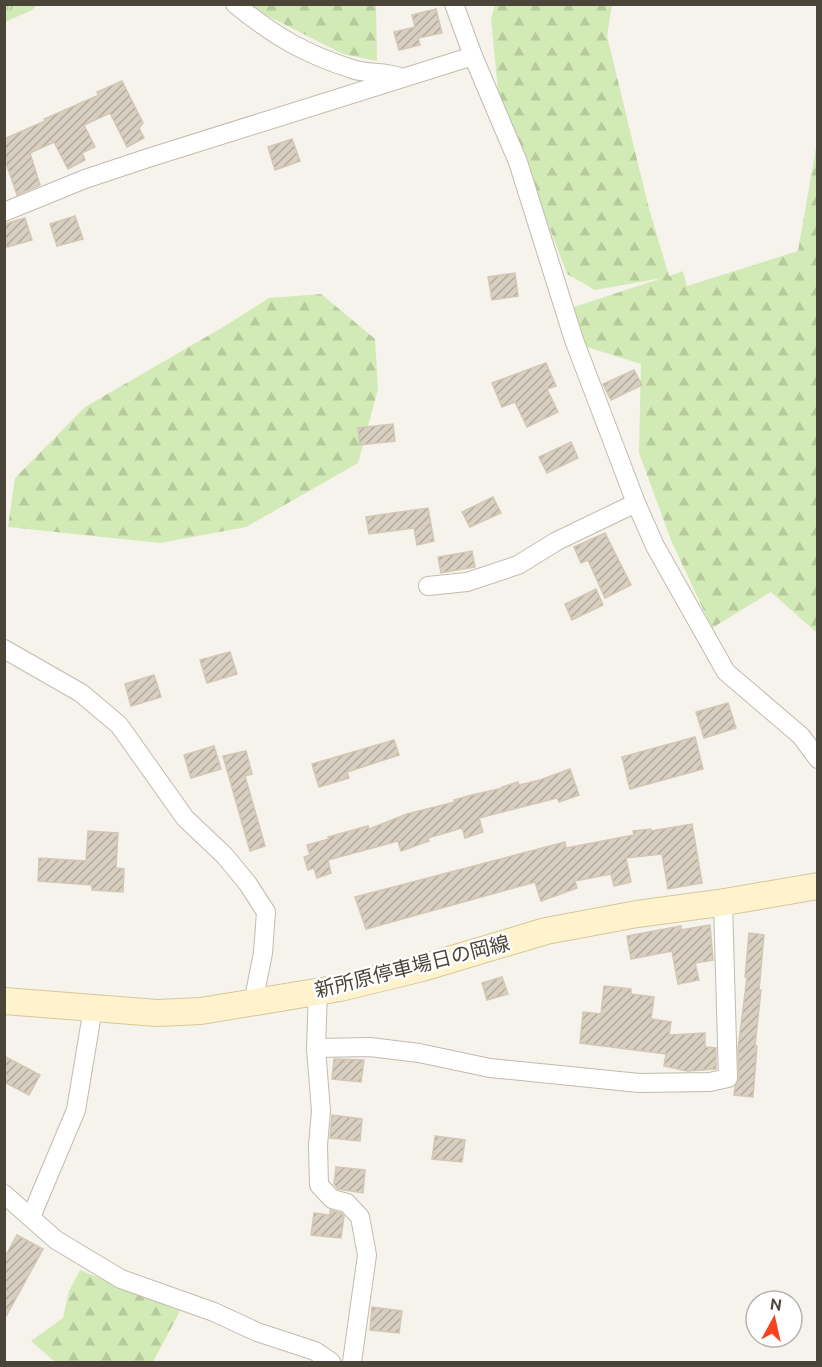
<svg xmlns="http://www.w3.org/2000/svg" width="822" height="1367" font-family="Ubuntu,'Noto Sans JP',sans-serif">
<defs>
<pattern id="grass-tufts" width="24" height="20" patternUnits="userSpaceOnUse" patternTransform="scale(1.5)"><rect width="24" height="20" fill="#d2eab5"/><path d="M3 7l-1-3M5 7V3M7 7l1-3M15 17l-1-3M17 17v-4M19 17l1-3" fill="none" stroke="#b6ca9c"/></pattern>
<pattern id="forest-firs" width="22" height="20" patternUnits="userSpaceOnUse" patternTransform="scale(1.5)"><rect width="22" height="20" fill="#d2eab5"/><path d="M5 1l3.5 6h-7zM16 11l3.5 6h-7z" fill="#b6ca9c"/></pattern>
<pattern id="building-hatch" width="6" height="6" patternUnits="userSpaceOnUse" patternTransform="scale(1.5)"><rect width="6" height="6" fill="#d8cfc1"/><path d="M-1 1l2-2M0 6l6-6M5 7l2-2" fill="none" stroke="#b1aa9e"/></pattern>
</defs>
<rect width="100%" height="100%" fill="#f6f3ec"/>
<path fill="url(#grass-tufts)" d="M5,4H37V5L32,10L5,22Z"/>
<g fill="url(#forest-firs)">
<path d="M251,5H376L377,61L343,54L262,13Z"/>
<path d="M495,5H612L607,36L648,205L669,276L683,271L687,286L798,251L817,142V633L771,592L712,628L671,540L639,453L641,364L584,346L568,309L662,278L595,290L567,274L498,91L491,19Z"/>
<path d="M321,294L375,339L378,389L358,463L246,527L160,543L8,527L15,478L85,407L225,326L269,298Z"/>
<path d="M80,1270L180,1311L153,1362H55L31,1341L63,1318L69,1291Z"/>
</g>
<g fill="url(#building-hatch)" stroke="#d3c7b4" stroke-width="1.5">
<path d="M436,9L442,33L418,38L420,45L399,50L394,32L415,27L412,15Z"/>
<path d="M122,81L143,123L139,128L144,138L127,147L110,113L84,125L95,147L82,153L85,160L68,169L54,142L30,153L40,185L17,195L4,157V139L45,121L44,119L99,95L97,92Z"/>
<path d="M292,139L300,161L275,170L268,147Z"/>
<path d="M75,216L83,239L57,246L50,224Z"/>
<path d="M25,218L32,240L7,247L4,239V224Z"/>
<path d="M515,273L518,296L492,300L488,277Z"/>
<path d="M546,363L556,386L547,389L558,412L527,427L515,402L502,407L492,383Z"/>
<path d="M634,370L642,385L611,400L603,384Z"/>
<path d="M393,424L395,441L360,445L358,428Z"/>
<path d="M571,442L578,458L547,473L539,457Z"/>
<path d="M493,497L501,513L470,527L462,512Z"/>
<path d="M428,508L434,541L417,545L414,528L369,534L366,517Z"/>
<path d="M605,533L631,585L605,598L588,560L581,563L574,547Z"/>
<path d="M472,551L475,567L441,573L438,557Z"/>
<path d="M596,589L603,605L572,620L565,604Z"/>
<path d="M230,652L237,674L207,683L200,660Z"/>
<path d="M154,675L161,697L131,706L125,684Z"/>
<path d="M728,703L736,728L704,738L696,712Z"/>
<path d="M695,737L703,769L630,789L622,757Z"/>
<path d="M394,740L399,755L347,772L349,778L319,787L312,764Z"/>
<path d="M214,746L221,769L191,778L184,755Z"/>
<path d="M246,751L252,774L245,776L265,846L250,851L223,756Z"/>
<path d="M570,769L579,795L559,802L557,798L479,818L483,832L465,838L462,828L428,838L429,841L401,851L398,841L328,860L331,873L317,878L314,868L308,870L304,857L310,855L307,845L329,839L328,837L368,826L369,829L407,814L455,802L454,800L472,795L503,788L502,787L518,782L519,785L540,780Z"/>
<path d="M692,824L702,883L668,889L662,854L626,858L631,882L614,886L611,874L575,881L577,888L541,901L535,882L366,929L355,897L565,842L566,848L634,835L633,831L651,829V831Z"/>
<path d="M88,831L118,833L116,868L124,869L123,892L92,890V885L38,881L39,858L86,861Z"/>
<path d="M710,925L713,960L695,963L699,980L678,984L672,951L631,959L627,936L681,926V930Z"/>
<path d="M749,933L764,935L759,990H761L755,1046H757L753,1097L734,1095L735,1087L739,1078L738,1049L747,977H745Z"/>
<path d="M502,977L508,994L487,1000L482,983Z"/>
<path d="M604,986L631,989V994L654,997L651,1019L671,1022L669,1035L705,1033V1047L716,1048V1069L687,1071L664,1066L666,1054L580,1043L583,1012L601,1014Z"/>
<path d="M4,1056L40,1075L29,1095L4,1082Z"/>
<path d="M334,1059L364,1060L361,1082L332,1079Z"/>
<path d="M332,1115L362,1119L360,1141L330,1138Z"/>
<path d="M435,1136L465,1140L462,1162L432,1159Z"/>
<path d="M336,1167L365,1170L363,1193L338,1189L334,1184Z"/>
<path d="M330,1210L341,1213L344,1216L341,1238L311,1235L314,1213L330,1215Z"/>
<path d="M17,1235L43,1249L4,1320L5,1257Z"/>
<path d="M372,1307L402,1311L399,1333L370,1330Z"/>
</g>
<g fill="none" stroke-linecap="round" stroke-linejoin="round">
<g stroke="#c2bbae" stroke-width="20">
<g id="minor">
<path d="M235,4C274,36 305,54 352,69C369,75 384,70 402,78"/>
<path d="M454,4L473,56L518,162L574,340L636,503L655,546L726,672L801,736L818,759"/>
<path d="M4,212L85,179L148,158L473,56"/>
<path d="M428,586L467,582L518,565L557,541L636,503"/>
<path d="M4,649L81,693L119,725L185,818L225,856L248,884L266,912L263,953L253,1003"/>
<path d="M318,990L316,1048L321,1111L318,1145L319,1185L332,1199L347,1203L360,1217L367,1255L352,1362"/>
<path d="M316,1048L370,1047L419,1053L490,1068L639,1083L710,1082L728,1078L723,903"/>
<path d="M4,1194L56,1240L121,1279L214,1312L257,1332L315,1351L331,1362"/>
<path d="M31,1217L76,1110L93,1008"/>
</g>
</g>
<g stroke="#d6c79b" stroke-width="28">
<path id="secondary" d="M4,1001L157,1013L201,1011L340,988L422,968L546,931L637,914L719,903L818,886"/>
</g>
<use href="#minor" stroke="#fff" stroke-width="18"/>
<use href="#secondary" stroke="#fff3cd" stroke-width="26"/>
</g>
<g text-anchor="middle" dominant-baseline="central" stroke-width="5" stroke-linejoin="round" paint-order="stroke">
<g font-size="20" fill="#4b4439" stroke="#fff">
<text transform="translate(412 966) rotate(-14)">新所原停車場日の岡線</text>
</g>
</g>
<rect width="822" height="1367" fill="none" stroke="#4b4439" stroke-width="12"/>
<g transform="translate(774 1319) rotate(8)"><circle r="28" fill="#ffffff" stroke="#b7b4b0" stroke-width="1.5"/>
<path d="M0-4.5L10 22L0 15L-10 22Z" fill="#fc3f1d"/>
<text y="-9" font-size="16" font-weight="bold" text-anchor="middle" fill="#4b4439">N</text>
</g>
</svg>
